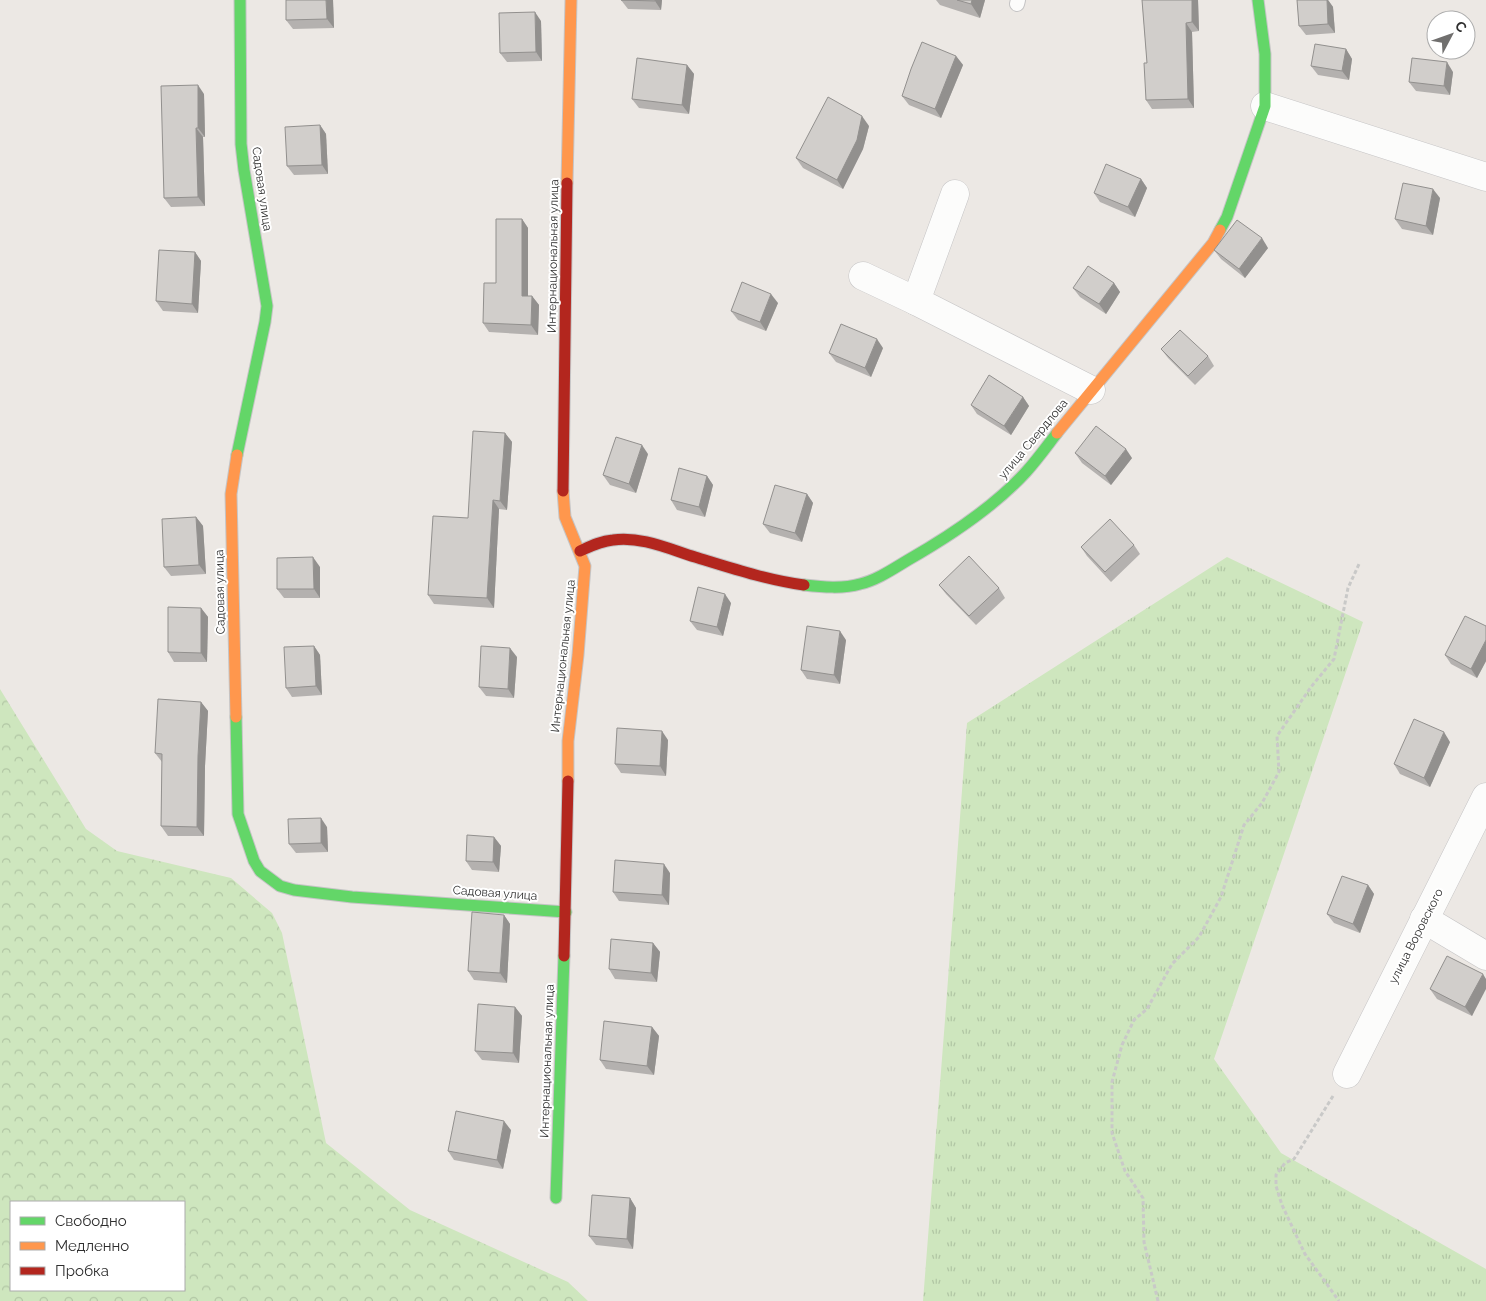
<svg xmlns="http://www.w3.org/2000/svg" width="1486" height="1301" font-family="Raleway,sans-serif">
<defs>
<pattern id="grass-tufts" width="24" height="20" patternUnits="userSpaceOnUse" patternTransform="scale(1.25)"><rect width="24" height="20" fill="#cee6be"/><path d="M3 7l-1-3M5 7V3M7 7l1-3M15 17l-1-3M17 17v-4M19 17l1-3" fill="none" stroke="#b1c6a4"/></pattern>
<pattern id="forest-crowns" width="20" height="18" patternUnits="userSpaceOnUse" patternTransform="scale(1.25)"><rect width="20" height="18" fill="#cee6be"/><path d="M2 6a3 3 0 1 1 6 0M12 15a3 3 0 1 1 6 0" fill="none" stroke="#b1c6a4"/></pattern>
</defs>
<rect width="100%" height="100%" fill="#ece8e4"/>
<path fill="url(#grass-tufts)" d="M1227,557L1363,622L1214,1059L1281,1153L1486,1269V1301H923L945,1020L967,723Z"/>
<path fill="url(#forest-crowns)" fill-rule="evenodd" d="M0,689L86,829L117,851L231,878L272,913L282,933L326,1143L410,1210L568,1282L588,1301H0ZM11,1202H184V1290H11Z"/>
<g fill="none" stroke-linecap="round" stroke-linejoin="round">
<g stroke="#c5c4c5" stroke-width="16">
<path id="lane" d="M1017,4L1018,0"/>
</g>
<g stroke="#c5c4c5" stroke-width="29">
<g id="street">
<path d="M1265,106L1486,177"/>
<path d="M955,194L916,301L1091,390"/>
<path d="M863,276L916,301"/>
<path d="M1424,919L1486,956"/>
<path d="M1347,1074L1486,797"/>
</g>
</g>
<g stroke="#c5c4c5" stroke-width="13">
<g id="fast">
<path d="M1220,230L1227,217L1265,106V54L1258,0"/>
<path d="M237,455L265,322L267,306L244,170L241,144L240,0"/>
<path d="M804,585C822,587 843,589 860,584C877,580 893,569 908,560C950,536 993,508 1026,472C1037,460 1047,446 1057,433"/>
<path d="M236,717L238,814L254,861L260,871L280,886L294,890L352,897L566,912"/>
<path d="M556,1198L564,956"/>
</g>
</g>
<g stroke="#c5c4c5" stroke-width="13">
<g id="slow">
<path d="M567,183L571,0"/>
<path d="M1057,433L1213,243L1220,230"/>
<path d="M563,491L565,517L585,566L578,655L568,741V781"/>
<path d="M236,717L231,494L237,455"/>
</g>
</g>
<g stroke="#c5c4c5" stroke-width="13">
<g id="jam">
<path d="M563,491L567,183"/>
<path d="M580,551C591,546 601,541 613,540C641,536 669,549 695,557C731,568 767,580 804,585"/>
<path d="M564,956L568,781"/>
</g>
</g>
<g stroke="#c9c9c8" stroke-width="3" stroke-dasharray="4 2.5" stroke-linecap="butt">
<path d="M1333,1096L1294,1159L1285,1163L1276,1175V1186L1282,1205L1305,1254L1339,1301"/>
<path d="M1158,1301L1144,1242L1143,1198L1125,1171L1112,1133V1082L1122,1045L1134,1020L1147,1009L1172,964L1199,937L1221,897L1244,825L1262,803L1279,772L1277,736L1311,687L1334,659L1348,588L1360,562"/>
</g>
<use href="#lane" stroke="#fcfcfb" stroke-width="14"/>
<use href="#street" stroke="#fcfcfb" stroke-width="28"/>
<use href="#fast" stroke="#63d668" stroke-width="11"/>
<use href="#slow" stroke="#ff974d" stroke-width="11"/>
<use href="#jam" stroke="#b3261e" stroke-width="11"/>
</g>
<g fill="#b4b1af">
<path d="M333,0L334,28L293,29L286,20Z"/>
<path d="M621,0H662L661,10L628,9Z"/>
<path d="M936,0H985L980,18L940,5Z"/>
<path d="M1142,0H1198L1199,31L1192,32L1194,108L1152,109L1146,100L1147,63Z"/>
<path d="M1297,0H1328L1333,7L1335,33L1306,35L1299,26Z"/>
<path d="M541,21L542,61L507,62L500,53Z"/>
<path d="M1346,49L1352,59L1349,80L1318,75L1311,66Z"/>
<path d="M956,56L963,65L941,118L909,105L902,96Z"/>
<path d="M687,65L694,74L689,114L639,108L632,99Z"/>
<path d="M1453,72L1450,95L1416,91L1409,82Z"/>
<path d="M204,94L205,137H203L205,206L171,207L164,198Z"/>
<path d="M320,125L326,134L328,174L294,175L287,166Z"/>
<path d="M869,126L863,149L843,189L803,168L796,158Z"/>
<path d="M1141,179L1147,188L1135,217L1100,202L1094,193Z"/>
<path d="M1440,198L1433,235L1402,229L1395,219Z"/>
<path d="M522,219L528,228V296H532L539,305L538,335L489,332L483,323L496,283Z"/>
<path d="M1268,248L1245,278L1221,259L1214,250Z"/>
<path d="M195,252L201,261L198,313L163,311L156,301Z"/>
<path d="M1114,283L1120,292L1106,314L1080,297L1073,288Z"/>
<path d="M778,303L766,331L738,320L731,311Z"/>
<path d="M883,348L871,377L836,362L829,353Z"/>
<path d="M1161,349L1208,356L1214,366L1195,385L1168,358Z"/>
<path d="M1023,397L1029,406L1011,435L977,414L971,405Z"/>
<path d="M505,433L512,442L507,510L499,509L494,608L434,604L428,595L468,518Z"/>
<path d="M1075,453L1132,458L1111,485L1082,463Z"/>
<path d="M648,454L636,493L610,485L603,475Z"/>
<path d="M707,476L713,485L705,517L677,510L671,500Z"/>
<path d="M807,494L813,503L802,542L770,533L763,524Z"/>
<path d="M196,517L203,526L206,574L171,576L164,567Z"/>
<path d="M1134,545L1140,554L1111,582L1087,556L1081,547Z"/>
<path d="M320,567V598H284L277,589Z"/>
<path d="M939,585L999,588L1005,598L976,625L946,594Z"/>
<path d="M731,603L723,636L697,630L690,621Z"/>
<path d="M201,608L208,617L207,662H174L168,652Z"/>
<path d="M1486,626V661L1477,678L1451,664L1445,655Z"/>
<path d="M846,640L840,684L807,679L801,670Z"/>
<path d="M314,646L320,655L322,695L292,697L286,688Z"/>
<path d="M517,657L514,698L486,696L479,687Z"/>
<path d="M201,702L208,711L205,766L204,836H168L161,826L162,762L155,753Z"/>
<path d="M668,740L666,776L621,773L615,764Z"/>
<path d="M1450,742L1430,787L1400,774L1394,764Z"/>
<path d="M327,827L328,852L296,853L289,844Z"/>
<path d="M494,837L501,846L499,872L472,870L466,861Z"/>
<path d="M670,873L669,905L619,901L613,892Z"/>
<path d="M1368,885L1374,894L1360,933L1334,923L1327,914Z"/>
<path d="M504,915L510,924L507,983L474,980L468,971Z"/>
<path d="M653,943L660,952L657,982L615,979L609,969Z"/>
<path d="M1486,979L1472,1016L1437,999L1430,989Z"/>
<path d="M515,1007L522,1016L519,1063L482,1060L475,1051Z"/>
<path d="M652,1027L659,1036L654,1075L606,1069L600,1060Z"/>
<path d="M511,1130L503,1169L454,1160L448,1151Z"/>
<path d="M630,1198L636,1208L633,1249L596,1245L589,1236Z"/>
</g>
<g fill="#92908e">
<path d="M326,0H333L334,28L327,19Z"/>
<path d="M655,0H662L661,10L655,1Z"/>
<path d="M972,0H985L980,18L971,4Z"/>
<path d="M1192,0H1198L1199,31L1192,22Z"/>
<path d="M1327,0H1328L1333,7L1335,33L1328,24Z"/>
<path d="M535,12L541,21L542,61L536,52Z"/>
<path d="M1186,23L1192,32L1194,108L1188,99Z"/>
<path d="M1346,49L1352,59L1349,80L1342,71Z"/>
<path d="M956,56L963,65L941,118L935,109Z"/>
<path d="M1447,62L1453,72L1450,95L1444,86Z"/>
<path d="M687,65L694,74L689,114L682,105Z"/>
<path d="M198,85L204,94L205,137L198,128Z"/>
<path d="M862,116L869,126L863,149L843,189L837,180Z"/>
<path d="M320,125L326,134L328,174L322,165Z"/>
<path d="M196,128L203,137L205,206L198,197Z"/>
<path d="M1141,179L1147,188L1135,217L1128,207Z"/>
<path d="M1433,189L1440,198L1433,235L1426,226Z"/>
<path d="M522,219L528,228V305L522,296Z"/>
<path d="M1262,238L1268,248L1245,278L1239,269Z"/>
<path d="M195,252L201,261L198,313L192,304Z"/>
<path d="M1114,283L1120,292L1106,314L1099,304Z"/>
<path d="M771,294L778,303L766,331L760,322Z"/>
<path d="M532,296L539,305L538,335L531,325Z"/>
<path d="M877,339L883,348L871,377L865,368Z"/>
<path d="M1023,397L1029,406L1011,435L1004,426Z"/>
<path d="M505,433L512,442L507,510L500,501Z"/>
<path d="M642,445L648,454L636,493L629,484Z"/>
<path d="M1126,449L1132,458L1111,485L1105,476Z"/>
<path d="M707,476L713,485L705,517L699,507Z"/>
<path d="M807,494L813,503L802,542L795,533Z"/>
<path d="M493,500L499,509L494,608L487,598Z"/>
<path d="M196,517L203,526L206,574L199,565Z"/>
<path d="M313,557L320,567V598L314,589Z"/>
<path d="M725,594L731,603L723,636L717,627Z"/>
<path d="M201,608L208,617L207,662L201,653Z"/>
<path d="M840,631L846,640L840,684L834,675Z"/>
<path d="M1486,640V661L1477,678L1471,669Z"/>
<path d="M314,646L320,655L322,695L316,686Z"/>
<path d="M510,648L517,657L514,698L508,689Z"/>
<path d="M201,702L208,711L205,766L204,836L197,827L198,756Z"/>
<path d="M662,731L668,740L666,776L660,766Z"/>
<path d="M1444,732L1450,742L1430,787L1424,778Z"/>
<path d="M321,818L327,827L328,852L321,843Z"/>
<path d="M494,837L501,846L499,872L493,862Z"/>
<path d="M664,864L670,873L669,905L662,895Z"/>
<path d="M1368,885L1374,894L1360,933L1353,924Z"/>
<path d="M504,915L510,924L507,983L500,973Z"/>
<path d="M653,943L660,952L657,982L651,973Z"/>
<path d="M1483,974L1486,979V989L1472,1016L1465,1007Z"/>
<path d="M515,1007L522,1016L519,1063L513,1053Z"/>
<path d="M652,1027L659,1036L654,1075L647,1066Z"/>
<path d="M504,1121L511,1130L503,1169L497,1160Z"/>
<path d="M630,1198L636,1208L633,1249L627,1239Z"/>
</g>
<g fill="#d1cecb" stroke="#92908e">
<path d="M286,0H326L327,19L286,20Z"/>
<path d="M621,0H655V1Z"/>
<path d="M957,0H972L971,4Z"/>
<path d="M1142,0H1192V22L1186,23L1188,99L1146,100L1144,63H1147Z"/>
<path d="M1297,0H1327L1328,24L1299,26Z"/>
<path d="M535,12L536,52L500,53L499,13Z"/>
<path d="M922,42L956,56L935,109L902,96L911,69Z"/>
<path d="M1315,44L1346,49L1342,71L1311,66Z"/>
<path d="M637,58L687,65L682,105L632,99Z"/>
<path d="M1412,58L1447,62L1444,86L1409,82Z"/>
<path d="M198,85V128H196L198,197L164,198L161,86Z"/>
<path d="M828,97L862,116L857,140L837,180L796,158Z"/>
<path d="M320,125L322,165L287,166L285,127Z"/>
<path d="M1106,164L1141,179L1128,207L1094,193Z"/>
<path d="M1403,183L1433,189L1426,226L1395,219Z"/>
<path d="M496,219H522V296H532L531,325L483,323L484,283H496Z"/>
<path d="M1237,220L1262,238L1239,269L1214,250Z"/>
<path d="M159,250L195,252L192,304L156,301Z"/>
<path d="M1088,266L1114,283L1099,304L1073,288Z"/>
<path d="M742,282L771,294L760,322L731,311Z"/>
<path d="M841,324L877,339L865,368L829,353Z"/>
<path d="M1180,330L1208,356L1188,376L1161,349Z"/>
<path d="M989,375L1023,397L1004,426L971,405Z"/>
<path d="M1096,426L1126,449L1105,476L1075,453Z"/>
<path d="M473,431L505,433L500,501L493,500L487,598L428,595L433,516L468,518Z"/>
<path d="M616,437L642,445L629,484L603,475Z"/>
<path d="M679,468L707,476L699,507L671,500Z"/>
<path d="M775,485L807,494L795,533L763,524Z"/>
<path d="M196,517L199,565L164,567L162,519Z"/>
<path d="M1110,519L1134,545L1105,572L1081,547Z"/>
<path d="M969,556L999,588L969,616L939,585Z"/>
<path d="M313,557L314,589H277V558Z"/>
<path d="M698,587L725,594L717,627L690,621Z"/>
<path d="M168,607L201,608V653L168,652Z"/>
<path d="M1465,616L1486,626V640L1471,669L1445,655Z"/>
<path d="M807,626L840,631L834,675L801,670Z"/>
<path d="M314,646L316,686L286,688L284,647Z"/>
<path d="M481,646L510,648L508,689L479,687Z"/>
<path d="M158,699L201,702L198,756L197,827L161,826L162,754L155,753Z"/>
<path d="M1414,719L1444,732L1424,778L1394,764Z"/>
<path d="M617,728L662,731L660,766L615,764Z"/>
<path d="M321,818V843L289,844L288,819Z"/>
<path d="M467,835L494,837L493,862L466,861Z"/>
<path d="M615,860L664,864L662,895L613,892Z"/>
<path d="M1342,876L1368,885L1353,924L1327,914Z"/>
<path d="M472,912L504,915L500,973L468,971Z"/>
<path d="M611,939L653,943L651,973L609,969Z"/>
<path d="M1447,956L1483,974L1465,1007L1430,989Z"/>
<path d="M478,1004L515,1007L513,1053L475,1051Z"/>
<path d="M604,1021L652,1027L647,1066L600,1060Z"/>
<path d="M456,1111L504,1121L497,1160L448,1151Z"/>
<path d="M592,1195L630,1198L627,1239L589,1236Z"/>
</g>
<g text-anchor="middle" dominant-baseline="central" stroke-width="4" stroke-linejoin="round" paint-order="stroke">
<g font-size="12" fill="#2e2e2e" stroke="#fff">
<text transform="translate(262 189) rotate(82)">Садовая улица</text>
<text transform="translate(553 256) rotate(-89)">Интернациональная улица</text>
<text transform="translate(1033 439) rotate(-50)">улица Свердлова</text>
<text transform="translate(220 592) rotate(-91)">Садовая улица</text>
<text transform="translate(563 656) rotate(-84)">Интернациональная улица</text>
<text transform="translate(495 893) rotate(4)">Садовая улица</text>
<text transform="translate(1416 936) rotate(-63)">улица Воровского</text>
<text transform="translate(547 1061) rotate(-88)">Интернациональная улица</text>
</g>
</g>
<rect x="10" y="1201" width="175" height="90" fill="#ffffff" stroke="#ababab"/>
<rect x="20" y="1217" width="25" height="8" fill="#63d668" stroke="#ababab"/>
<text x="55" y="1226" font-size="15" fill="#2e2e2e">Свободно</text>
<rect x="20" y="1242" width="25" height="8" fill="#ff974d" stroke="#ababab"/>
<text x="55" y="1251" font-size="15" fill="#2e2e2e">Медленно</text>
<rect x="20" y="1267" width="25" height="8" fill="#b3261e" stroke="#ababab"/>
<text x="55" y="1276" font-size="15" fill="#2e2e2e">Пробка</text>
<g transform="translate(1451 35) rotate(49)"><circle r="24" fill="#ffffff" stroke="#ababab"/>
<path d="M0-4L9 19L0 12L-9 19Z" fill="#706f6e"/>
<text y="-8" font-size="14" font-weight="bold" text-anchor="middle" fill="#2e2e2e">С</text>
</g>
</svg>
